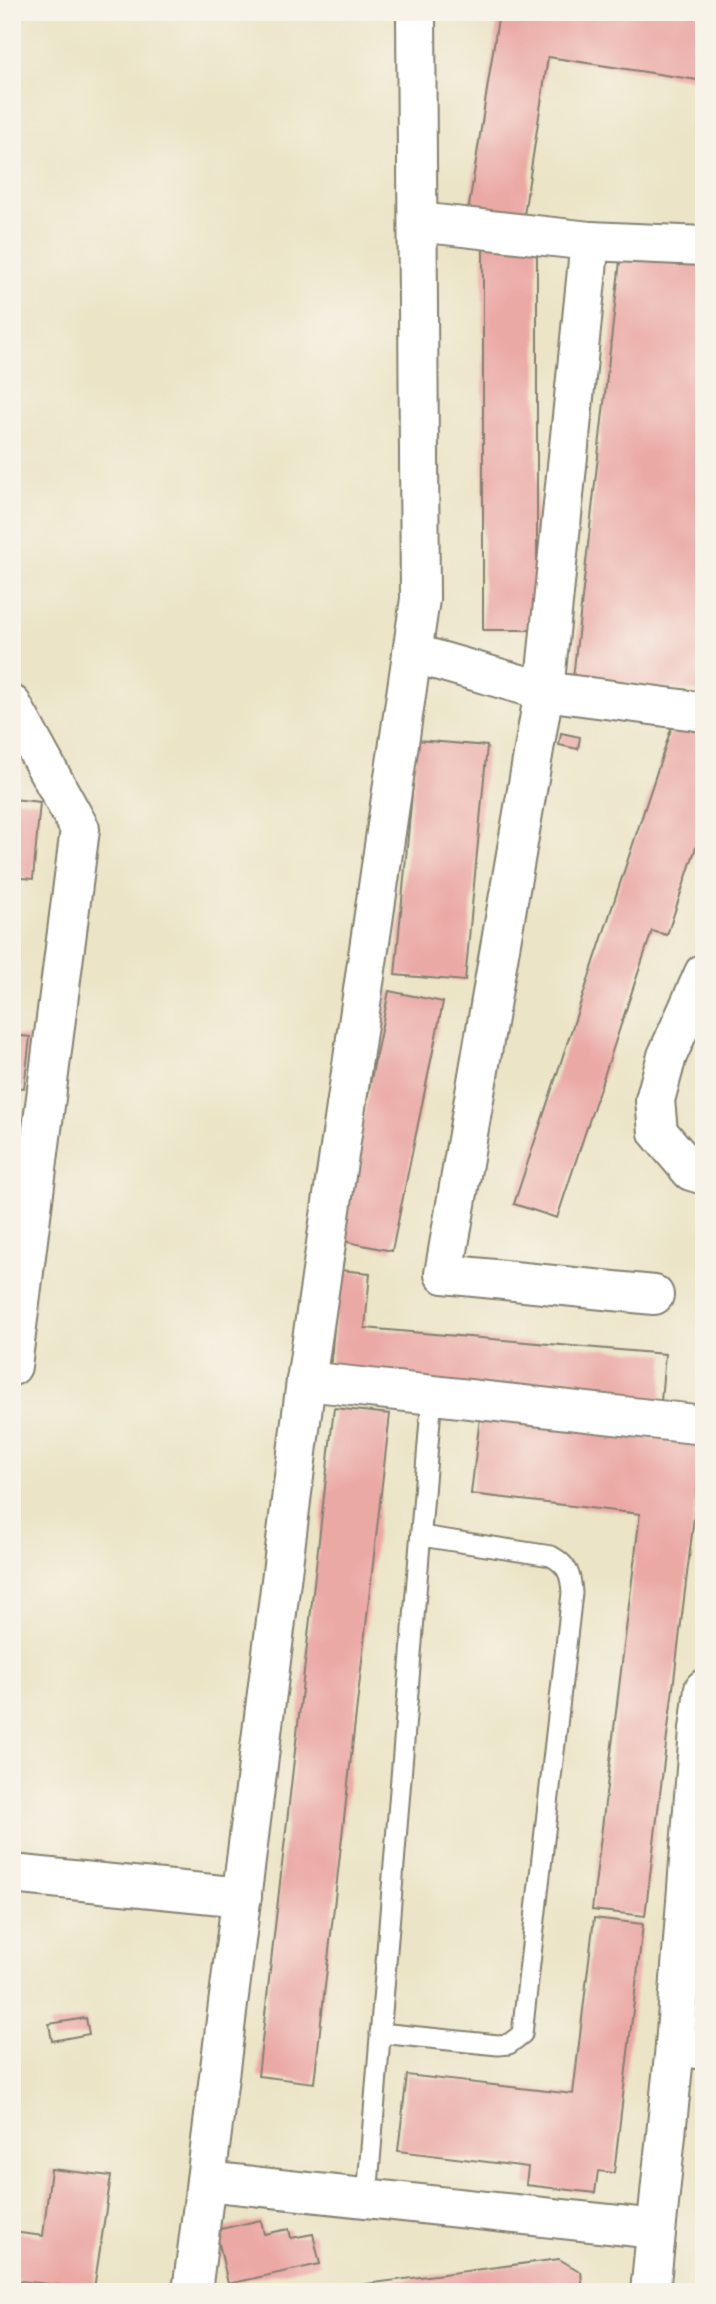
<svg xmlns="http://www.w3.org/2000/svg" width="716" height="2304" font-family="'EB Garamond',serif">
<rect width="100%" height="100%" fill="#f7f3e8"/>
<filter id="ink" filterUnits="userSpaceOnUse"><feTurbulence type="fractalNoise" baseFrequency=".0143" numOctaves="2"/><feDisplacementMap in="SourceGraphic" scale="14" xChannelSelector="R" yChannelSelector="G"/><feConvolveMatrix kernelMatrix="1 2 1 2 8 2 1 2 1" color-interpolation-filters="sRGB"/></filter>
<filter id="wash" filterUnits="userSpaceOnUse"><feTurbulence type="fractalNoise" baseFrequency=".00686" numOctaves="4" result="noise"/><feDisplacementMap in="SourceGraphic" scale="28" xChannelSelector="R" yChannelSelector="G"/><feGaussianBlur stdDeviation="1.57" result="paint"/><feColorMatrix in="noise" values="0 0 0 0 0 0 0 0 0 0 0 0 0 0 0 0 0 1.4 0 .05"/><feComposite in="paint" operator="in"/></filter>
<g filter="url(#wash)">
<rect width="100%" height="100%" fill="#ebe4c6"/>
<g id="blocks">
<g fill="#eba9a6">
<path d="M499,12H704V81L548,57L522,228L467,219Z"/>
<rect x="483" y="234" width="54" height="396"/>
<path d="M622,243L704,252V692L573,678Z"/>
<path d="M675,717L704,727V823L667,935L652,931L557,1218L514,1204Z"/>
<path d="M561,733L580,737L578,749L559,745Z"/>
<path d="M417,740L487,746L465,981L395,975Z"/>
<path d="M12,799L40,802L33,879L12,877Z"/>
<path d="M389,991L443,1002L392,1251L338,1240Z"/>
<path d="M12,1035L30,1037L24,1088L12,1087Z"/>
<path d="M12,1134H17L14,1169H12Z"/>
<path d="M339,1270L370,1273L365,1328L665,1354L661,1401L330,1372Z"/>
<path d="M334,1408L390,1414L314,2083L258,2076Z"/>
<path d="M480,1417L703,1444L645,1916L592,1910L640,1514L471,1494Z"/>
<path d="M594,1918L643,1924L614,2173L598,2171L595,2193L526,2185L528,2167L398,2151L407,2075L573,2094Z"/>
<path d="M86,2018L89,2034L52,2041L49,2024Z"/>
<path d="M51,2169L111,2176L94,2289L12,2280V2232L43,2236Z"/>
<path d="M261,2220L264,2234L289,2229L291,2238L313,2234L320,2264L228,2284L216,2230Z"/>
<path d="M559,2259L581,2272L583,2292H359L358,2285Z"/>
</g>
</g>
</g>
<g filter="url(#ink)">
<use href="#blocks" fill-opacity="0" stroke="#848071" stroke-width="2"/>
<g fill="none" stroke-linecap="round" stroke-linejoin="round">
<g stroke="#848071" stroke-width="23">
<g id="service">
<path d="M380,2033L498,2045L509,2044L522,2034L572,1593C571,1575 568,1565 551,1556L421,1536"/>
<path d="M367,2198L432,1395"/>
</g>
</g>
<g stroke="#848071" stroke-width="42">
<g id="minor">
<path d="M418,222L590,241L544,691L444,1274L654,1295"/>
<path d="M590,241L704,246"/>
<path d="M412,653L544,691L704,712"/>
<path d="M12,705L80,829L12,1366"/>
<path d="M704,973L667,1056L655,1100L658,1132L691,1171L704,1175"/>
<path d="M306,1381L704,1425"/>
<path d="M704,1689L699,1730L704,1731"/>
<path d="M12,1874L242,1897"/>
<path d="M675,2046L699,1730"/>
<path d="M206,2181L656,2229"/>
<path d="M192,2292L306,1381L420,599L416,12"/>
<path d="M650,2292L675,2046L704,2050"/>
</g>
</g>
<use href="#service" stroke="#fff" stroke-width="19"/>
<use href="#minor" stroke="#fff" stroke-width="38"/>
</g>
</g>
<rect width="716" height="2304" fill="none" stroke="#f7f3e8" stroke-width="42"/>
</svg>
